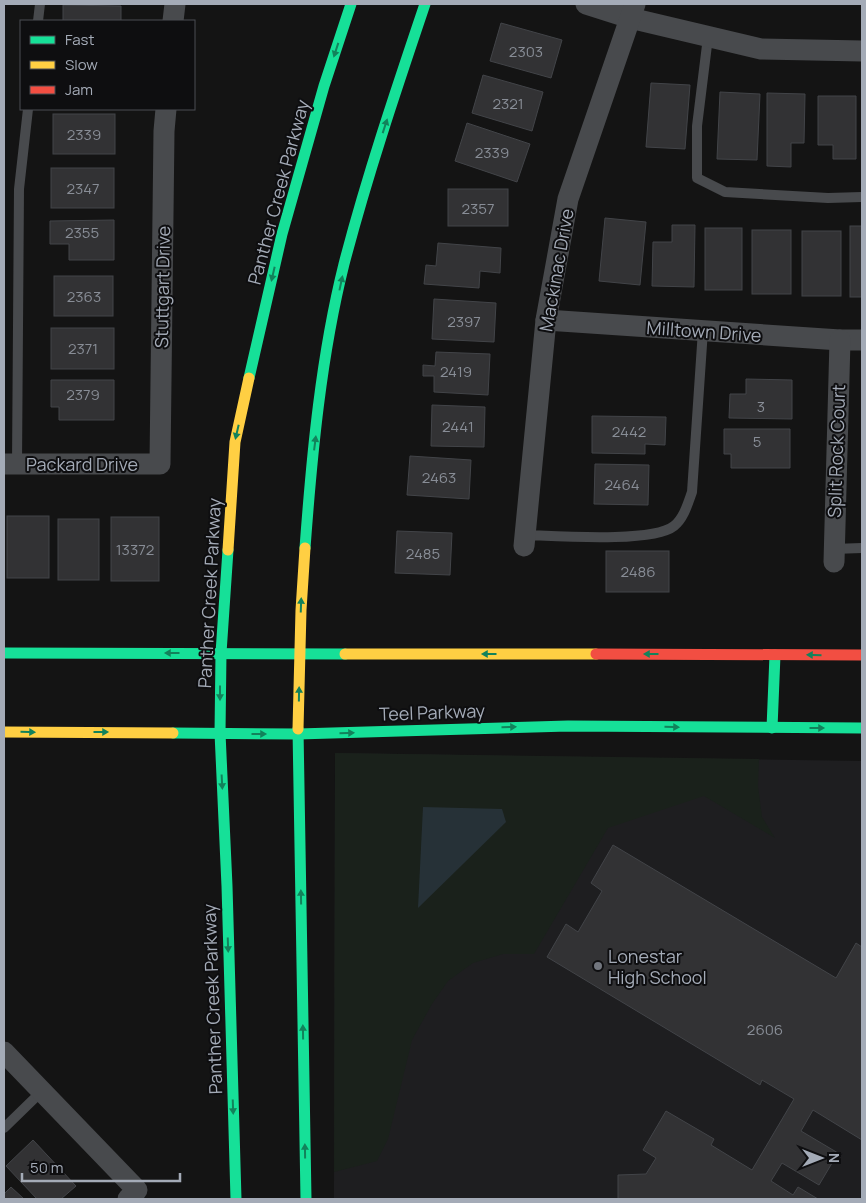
<svg xmlns="http://www.w3.org/2000/svg" width="866" height="1203" font-family="Manrope,sans-serif">
<rect width="100%" height="100%" fill="#141414"/>
<path fill="#1e1e20" d="M335,753L862,761V1199H334Z"/>
<path fill="#1a211b" d="M335,753L759,759L758,786L762,817L775,838L704,796L608,828L534,954H503L473,963L448,981L432,1004L412,1040L388,1139L377,1161L334,1172Z"/>
<path fill="#263137" d="M423,807L502,809L506,822L418,908Z"/>
<g fill="#323234" stroke="#424448">
<path d="M63,5L121,6V21H63Z"/>
<path d="M501,23L562,40L551,78L490,61Z"/>
<path d="M483,75L543,92L532,131L472,113Z"/>
<path d="M651,83L690,85L685,149L646,147Z"/>
<path d="M720,92L760,94L757,160L717,159Z"/>
<path d="M767,93L805,94L804,143H791V167L767,166Z"/>
<path d="M818,96H856V159H833V145H818Z"/>
<rect x="53" y="114" width="62" height="40"/>
<path d="M467,123L530,144L517,182L455,161Z"/>
<rect x="51" y="168" width="63" height="40"/>
<rect x="448" y="189" width="60" height="37"/>
<path d="M605,218L646,222L640,285L599,281Z"/>
<path d="M114,220V260H69V244H50V221Z"/>
<path d="M672,225H695L694,287L652,286L653,242H672Z"/>
<rect x="850" y="226" width="12" height="71"/>
<rect x="705" y="228" width="37" height="62"/>
<rect x="752" y="230" width="39" height="64"/>
<rect x="802" y="231" width="39" height="65"/>
<path d="M438,243L501,248L500,273L480,271L479,288L424,284L426,265L436,266Z"/>
<rect x="54" y="276" width="59" height="40"/>
<path d="M434,299L496,303L494,342L432,339Z"/>
<rect x="51" y="328" width="63" height="41"/>
<path d="M436,352L490,354L488,395L434,392V376H423V365L435,366Z"/>
<path d="M746,379L792,380V419L729,418L730,394H746Z"/>
<path d="M51,380H114V420H59V407H51Z"/>
<path d="M432,405L485,407L484,447L431,446Z"/>
<path d="M592,416L666,417L665,445L645,444V454L592,453Z"/>
<path d="M724,429H790V468H731V454H724Z"/>
<path d="M410,456L471,460L469,499L407,495Z"/>
<path d="M595,464L649,465L648,505L594,504Z"/>
<rect x="7" y="516" width="42" height="62"/>
<rect x="111" y="517" width="48" height="64"/>
<rect x="58" y="519" width="41" height="61"/>
<path d="M397,531L452,533L450,575L395,573Z"/>
<rect x="606" y="551" width="63" height="41"/>
<path d="M613,845L836,978L856,943L862,947V1140L813,1110L801,1131L838,1153L819,1185L782,1163L771,1181L793,1195L798,1187L818,1199H618V1175L646,1174L656,1158L643,1150L666,1111L714,1139L711,1145L752,1170L794,1099L762,1080L760,1085L547,957L566,924L578,932L602,891L591,883Z"/>
<path d="M33,1140L76,1186L61,1199H37L6,1166Z"/>
<path d="M11,1187L24,1199H4V1194Z"/>
</g>
<g fill="none" stroke-linecap="round" stroke-linejoin="round">
<g stroke="#484a4d" stroke-width="10">
<path d="M38,21L40,4"/>
<path d="M708,37L697,126V178L725,192L828,198L862,197"/>
<path d="M17,464L19,189L28,109"/>
<path d="M525,535C556,536 653,543 674,526C684,518 688,503 692,492L703,330"/>
<path d="M833,549L862,548"/>
<path d="M4,1128L42,1091"/>
</g>
<g stroke="#484a4d" stroke-width="21">
<path d="M586,4L630,18L761,49L862,51"/>
<path d="M173,21L175,4"/>
<path d="M546,320L840,340H862"/>
<path d="M4,464H160L164,131L166,109"/>
<path d="M524,546L546,320L568,199L635,4"/>
<path d="M834,562L840,340"/>
<path d="M4,1052L137,1190L128,1199"/>
</g>
<g stroke="#16e098" stroke-width="11">
<path d="M249,378L282,234L324,86L351,4"/>
<path d="M305,548C312,453 321,356 344,264C367,176 396,90 425,4"/>
<path d="M228,550L221,653L220,733L227,886L236,1199"/>
<path d="M4,653L345,654"/>
<path d="M772,728L775,655"/>
<path d="M298,729L306,1199"/>
<path d="M173,733L298,734L568,726L862,728"/>
</g>
<g stroke="#ffcf43" stroke-width="11">
<path d="M228,550L235,442L249,378"/>
<path d="M345,654H596"/>
<path d="M298,729L301,610L305,548"/>
<path d="M4,732L173,733"/>
</g>
<path stroke="#f24e42" stroke-width="11" d="M596,654L862,655"/>
</g>
<defs><path id="oneway-solid" d="M-6-.8H1V-3.2L6.5 0L1 3.2V.8H-6Z" transform="scale(1.25)"/></defs>
<g fill="#12825b">
<use href="#oneway-solid" transform="translate(336 50) rotate(108)"/>
<use href="#oneway-solid" transform="translate(385 126) rotate(-72)"/>
<use href="#oneway-solid" transform="translate(273 274) rotate(103)"/>
<use href="#oneway-solid" transform="translate(341 283) rotate(-78)"/>
<use href="#oneway-solid" transform="translate(237 432) rotate(103)"/>
<use href="#oneway-solid" transform="translate(315 443) rotate(-83)"/>
<use href="#oneway-solid" transform="translate(301 605) rotate(-88)"/>
<use href="#oneway-solid" transform="translate(172 653) rotate(-180)"/>
<use href="#oneway-solid" transform="translate(489 654) rotate(-180)"/>
<use href="#oneway-solid" transform="translate(651 654) rotate(-180)"/>
<use href="#oneway-solid" transform="translate(814 655) rotate(-179)"/>
<use href="#oneway-solid" transform="translate(220 693) rotate(90)"/>
<use href="#oneway-solid" transform="translate(299 694) rotate(-89)"/>
<use href="#oneway-solid" transform="translate(509 727) rotate(-2)"/>
<use href="#oneway-solid" transform="translate(672 727) rotate(1)"/>
<use href="#oneway-solid" transform="translate(817 728)"/>
<use href="#oneway-solid" transform="translate(28 732) rotate(1)"/>
<use href="#oneway-solid" transform="translate(101 732)"/>
<use href="#oneway-solid" transform="translate(347 733) rotate(-2)"/>
<use href="#oneway-solid" transform="translate(259 734)"/>
<use href="#oneway-solid" transform="translate(222 782) rotate(87)"/>
<use href="#oneway-solid" transform="translate(301 897) rotate(-91)"/>
<use href="#oneway-solid" transform="translate(228 945) rotate(88)"/>
<use href="#oneway-solid" transform="translate(303 1032) rotate(-91)"/>
<use href="#oneway-solid" transform="translate(233 1107) rotate(88)"/>
<use href="#oneway-solid" transform="translate(305 1151) rotate(-91)"/>
</g>
<circle fill="#72767e" stroke="#0e0e10" stroke-width="2" cx="598" cy="966" r="5"/>
<g text-anchor="middle" dominant-baseline="central" stroke-width="4" stroke-linejoin="round" paint-order="stroke">
<g font-size="15" fill="#888d96">
<text x="526" y="51">2303</text>
<text x="508" y="103">2321</text>
<text x="84" y="134">2339</text>
<text x="492" y="152">2339</text>
<text x="83" y="188">2347</text>
<text x="478" y="208">2357</text>
<text x="82" y="232">2355</text>
<text x="84" y="296">2363</text>
<text x="464" y="321">2397</text>
<text x="83" y="348">2371</text>
<text x="456" y="371">2419</text>
<text x="83" y="394">2379</text>
<text x="761" y="406">3</text>
<text x="458" y="426">2441</text>
<text x="629" y="431">2442</text>
<text x="757" y="441">5</text>
<text x="439" y="477">2463</text>
<text x="622" y="484">2464</text>
<text x="135" y="549">13372</text>
<text x="423" y="553">2485</text>
<text x="638" y="571">2486</text>
<text x="765" y="1029">2606</text>
</g>
<g font-size="18" fill="#a4abb7" stroke="#0e0e10">
<text transform="translate(278 192) rotate(-75)">Panther Creek Parkway</text>
<text transform="translate(556 270) rotate(-80)">Mackinac Drive</text>
<text transform="translate(162 287) rotate(-89)">Stuttgart Drive</text>
<text transform="translate(704 331) rotate(4)">Milltown Drive</text>
<text transform="translate(836 451) rotate(-88)">Split Rock Court</text>
<text x="82" y="464">Packard Drive</text>
<text transform="translate(209 593) rotate(-87)">Panther Creek Parkway</text>
<text transform="translate(432 712) rotate(-2)">Teel Parkway</text>
<text transform="translate(212 999) rotate(-92)">Panther Creek Parkway</text>
</g>
<g font-size="18" fill="#a4abb7" stroke="#0e0e10" text-anchor="start">
<text x="608" y="956">Lonestar<tspan x="608" dy="21">High School</tspan></text>
</g>
</g>
<rect width="866" height="1203" fill="none" stroke="#a4abb7" stroke-width="10"/>
<rect x="20" y="20" width="175" height="90" fill="#0e0e10" stroke="#4a4d53"/>
<rect x="30" y="36" width="25" height="8" fill="#16e098" stroke="#4a4d53"/>
<text x="65" y="45" font-size="15" fill="#a4abb7">Fast</text>
<rect x="30" y="61" width="25" height="8" fill="#ffcf43" stroke="#4a4d53"/>
<text x="65" y="70" font-size="15" fill="#a4abb7">Slow</text>
<rect x="30" y="86" width="25" height="8" fill="#f24e42" stroke="#4a4d53"/>
<text x="65" y="95" font-size="15" fill="#a4abb7">Jam</text>
<g transform="translate(821 1158) rotate(90)" stroke="#0e0e10" stroke-width="4" paint-order="stroke">
<path d="M0-4L9 19L0 12L-9 19Z" fill="#a4abb7"/>
<text y="-8" font-size="14" font-weight="bold" text-anchor="middle" fill="#a4abb7">N</text>
</g>
<path d="M22 1173v8h158v-8" fill="none" stroke="#a4abb7" stroke-width="2.5"/>
<text x="30" y="1173" font-size="15" fill="#a4abb7" stroke="#0e0e10" stroke-width="4" paint-order="stroke">50 m</text>
</svg>
